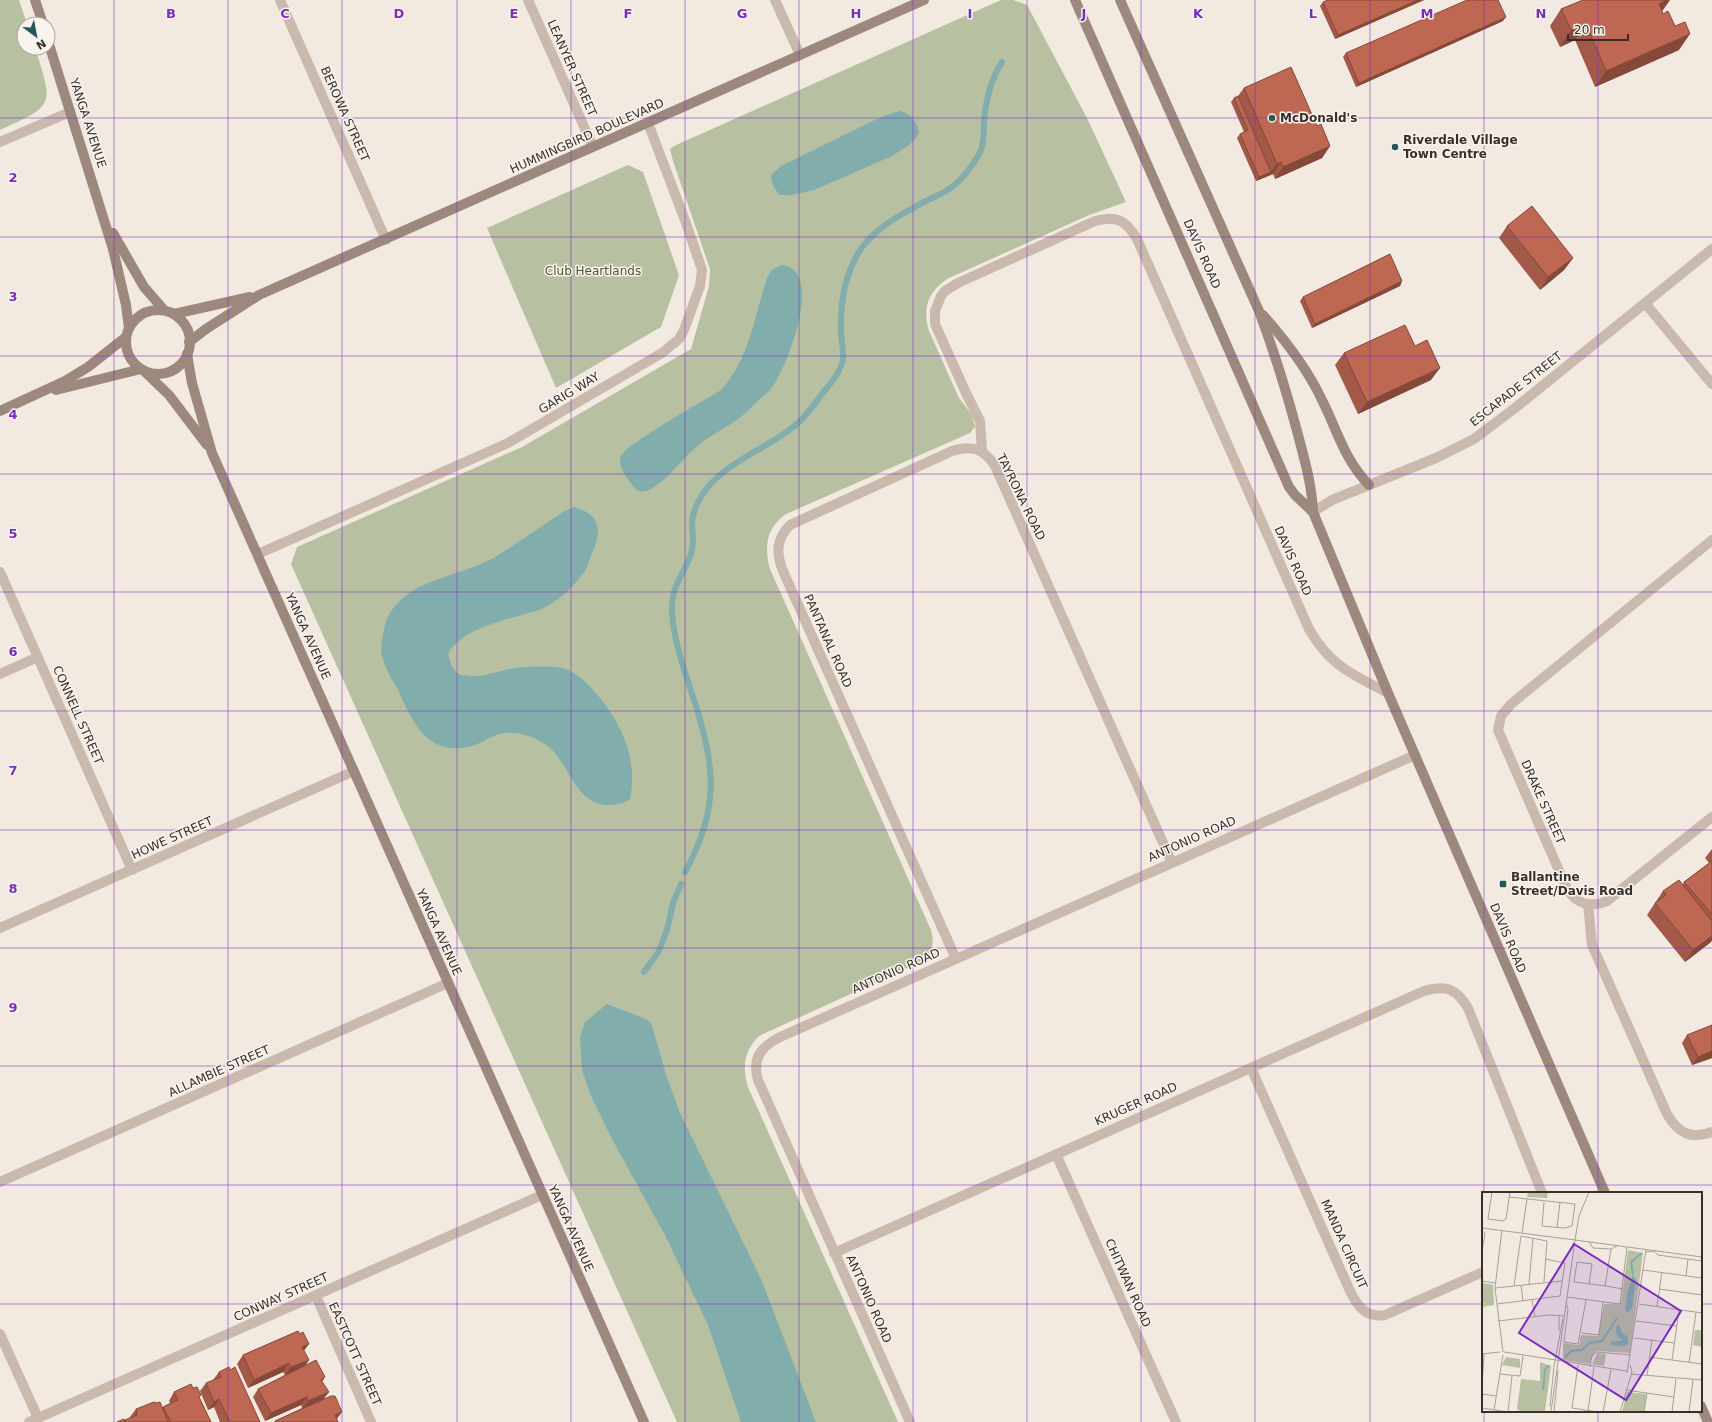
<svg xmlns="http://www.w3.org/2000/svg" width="1712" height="1422" font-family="'DejaVu Sans',sans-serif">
<rect width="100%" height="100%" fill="#f2e9e1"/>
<g fill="#b7c0a1">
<path d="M0,0H19L27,24H24V48H35C53,105 56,105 0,130Z"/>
<path d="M1001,0H1013L1027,5L1087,118L1126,202L1089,215L947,279C928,292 922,308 929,331L959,398L972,415L975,427L970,433L786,514C766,528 764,547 770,569L931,930C935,945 932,953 920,962L759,1036C744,1051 742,1067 748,1087L898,1422H677L291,564L297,547L522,447L691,349L709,286L710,269L673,161L670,149L674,146Z"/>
<path d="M628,165L643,172L679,275L661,327L556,388L487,228Z"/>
</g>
<g fill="#81adad">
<path d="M900,111C910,114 917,121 919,132L916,138L909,145L892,156L814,190L792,195H780C774,188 771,184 771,175L781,166L881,117Z"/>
<path d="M781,265C826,268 787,366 773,386C769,392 763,396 758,401C751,407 745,414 738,419C723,430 706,437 693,450C683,458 652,500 637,490C630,484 616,465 621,456C626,444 705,400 721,390C749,361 755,314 767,278L772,270Z"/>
<path d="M574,507C604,515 601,535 590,558C588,564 586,571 582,575C571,589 558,601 542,609C513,619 463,626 448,654C451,663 452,673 463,675C483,680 505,667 526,667C538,667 557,665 568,670C581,676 591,687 600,698C623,727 638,761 630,799C623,804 616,805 607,805C571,803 569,755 540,741C527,734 510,730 496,735C488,738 480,744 472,746C430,757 414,726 400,694C394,682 385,669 382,656C380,651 382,641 383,635C391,579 455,580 495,557C518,543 540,527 563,512Z"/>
<path d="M607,1004L648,1020L652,1025L666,1075L680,1113L761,1279L816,1422H741L708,1325L666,1237L612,1139L591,1096L582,1070L580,1038L585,1022Z"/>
</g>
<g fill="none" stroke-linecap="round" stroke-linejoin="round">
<g stroke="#81adad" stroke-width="6">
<path d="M685,872C720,809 716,764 693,697C684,670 674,641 672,613C670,584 686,574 692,550C695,538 690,527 693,516C705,466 765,453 798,423C809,413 817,400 826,389C832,382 841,370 843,360C844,351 841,341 841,332C840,307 844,280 856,257C870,230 900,215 926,201C939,195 952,189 962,178C969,170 977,159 981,150C984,141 984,130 984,121C986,100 990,80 1002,62"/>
<path d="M644,972L659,951L667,930L673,903L681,884"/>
</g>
<g stroke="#cab9ad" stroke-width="10">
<path d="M280,0L386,240"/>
<path d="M528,0L593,147"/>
<path d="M775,0L800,55"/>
<path d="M0,142L70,112"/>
<path d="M1645,303L1712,384"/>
<path d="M982,451L980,421L966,393L935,324V311L941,296L945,291L958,283L1095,221C1116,215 1126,220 1137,239L1309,629C1330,666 1352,674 1388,693"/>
<path d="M1313,512L1332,500L1436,458L1474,439L1515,408L1712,249"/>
<path d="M1712,540L1511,704L1501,716L1498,730L1567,889C1576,904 1591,908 1607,901L1712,817"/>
<path d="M258,554L508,443L662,353L679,339L684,330L700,286L702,270L686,223L648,123"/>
<path d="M0,572L132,870"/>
<path d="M0,674L38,657"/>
<path d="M1588,904L1592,945L1667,1114C1678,1133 1691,1140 1712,1132"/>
<path d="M0,928L354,771"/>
<path d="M956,959L783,571C776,553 776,539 790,525L952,451C971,445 984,448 995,466L1172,863"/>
<path d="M1251,1068L1350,1291C1358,1307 1366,1318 1385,1315L1483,1272"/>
<path d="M1056,1154L1176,1422"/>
<path d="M0,1182L448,983"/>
<path d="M834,1253L1424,991C1446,985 1456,988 1468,1008L1542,1193"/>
<path d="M316,1296L371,1422"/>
<path d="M0,1334L38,1418"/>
<path d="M29,1422L542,1195"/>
<path d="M910,1422L758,1080C752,1059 760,1048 778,1038L1415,755"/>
</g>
<g stroke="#9d887e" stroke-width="10">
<path d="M35,0L43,24"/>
<path d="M1075,0L1289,487L1295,495L1313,512"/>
<path d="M1120,0L1259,311C1274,351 1286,390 1297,431C1304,458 1312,484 1313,512L1388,693L1605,1193"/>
<path d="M48,41L113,249L126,305L129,328"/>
<path d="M113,233L144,287L164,310"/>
<circle cx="158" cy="342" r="32"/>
<path d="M174,314L250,297"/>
<path d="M1263,315C1287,342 1307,368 1322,400C1338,432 1344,459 1369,485"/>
<path d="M189,342L206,329L259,295L924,0"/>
<path d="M187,354L192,383L212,453L644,1422"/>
<path d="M145,372L169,395L207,445"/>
<path d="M56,390L141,369"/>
<path d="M0,411L65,381L88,367L126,337"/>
<path d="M1701,1406L1708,1422"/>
</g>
</g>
<g fill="#a35947">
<path d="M1424,0L1335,39L1320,6L1323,2Z"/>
<path d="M1561,9L1662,11L1679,50L1595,87L1575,40L1560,47L1550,26Z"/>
<path d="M1503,21L1356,87L1343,57L1346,53Z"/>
<path d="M1244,88L1317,126L1330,146L1322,158L1275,179L1273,174L1256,181L1237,138L1240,134L1244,132L1231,102L1234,98L1238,96Z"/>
<path d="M1507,226L1573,258L1564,270L1540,290L1499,238Z"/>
<path d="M1402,281L1400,286L1312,328L1300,301L1303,297Z"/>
<path d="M1344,353L1431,380L1358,414L1335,365Z"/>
<path d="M1712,849V940L1711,942L1685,962L1647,915L1663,891L1683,884L1684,882L1709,863L1705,858Z"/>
<path d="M1687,1035L1712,1058L1692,1065L1682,1043Z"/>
<path d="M304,1351L305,1366L325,1377L322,1382L324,1399L338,1422H274L275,1421L302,1408L301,1405L265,1421L253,1397L258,1389L285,1375L283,1372L248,1388L237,1364L243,1355Z"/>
<path d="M219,1372L260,1422H220L214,1407L208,1410L200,1391L206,1383L213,1380Z"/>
<path d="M174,1392L199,1398L211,1422H117L125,1421V1420L130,1418V1417L136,1409L162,1408L163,1407L170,1403L169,1401Z"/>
</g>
<g fill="#854839">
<path d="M1418,0H1424L1335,39L1338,35Z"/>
<path d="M1666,0H1670L1661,13L1659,4Z"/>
<path d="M1506,17L1503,21L1356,87L1359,83Z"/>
<path d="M1586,24L1575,40L1560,47L1571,30Z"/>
<path d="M1690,34L1679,50L1595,87L1606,71Z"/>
<path d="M1330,146L1322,158L1275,179L1283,167Z"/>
<path d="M1281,162L1273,174L1268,176L1277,164Z"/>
<path d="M1271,172L1268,176L1256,181L1259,177Z"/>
<path d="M1573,258L1564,270L1540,290L1548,277Z"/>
<path d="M1402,281L1400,286L1312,328L1315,324Z"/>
<path d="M1440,368L1431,380L1358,414L1367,402Z"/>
<path d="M1712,936V940L1711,942L1685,962L1693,950Z"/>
<path d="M1712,1051V1058L1692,1065L1698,1057Z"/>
<path d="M309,1344L303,1352L302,1347Z"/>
<path d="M309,1360L304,1368L285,1375L291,1367Z"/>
<path d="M289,1363L283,1372L248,1388L254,1380Z"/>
<path d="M329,1392L323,1400L302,1409L308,1401Z"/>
<path d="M307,1397L301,1405L265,1421L271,1413Z"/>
<path d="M219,1399L214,1407L208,1410L214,1402Z"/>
<path d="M342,1412L336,1420L335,1415Z"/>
</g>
<g fill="#be6752" stroke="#854839">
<path d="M1328,0H1418L1338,35L1323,2Z"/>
<path d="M1467,0H1498L1506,17L1359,83L1346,53Z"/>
<path d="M1583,0H1666L1659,4L1663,14L1668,11L1675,26L1685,22L1690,34L1606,71L1586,24L1571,30L1561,9Z"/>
<path d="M1291,67L1317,126L1321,124L1330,146L1283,167L1281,162L1277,164L1244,88Z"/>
<path d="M1238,96L1271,172L1259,177L1240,134L1248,130L1234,98Z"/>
<path d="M1532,206L1573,258L1548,277L1507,226Z"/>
<path d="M1390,254L1402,281L1315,324L1303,297Z"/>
<path d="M1405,325L1415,346L1427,340L1440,368L1367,402L1344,353Z"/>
<path d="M1712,861V914L1684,882Z"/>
<path d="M1679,880L1712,921V936L1693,950L1655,903L1666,895L1663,891Z"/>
<path d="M1712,1025V1051L1698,1057L1687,1035Z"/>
<path d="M298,1331L300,1334L303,1332L309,1344L302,1347L309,1360L291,1367L289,1363L254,1380L243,1355Z"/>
<path d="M316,1360L325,1377L321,1380L329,1392L308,1401L307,1397L271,1413L258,1389Z"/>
<path d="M229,1367L230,1370L235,1367L260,1422H230L219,1399L214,1402L206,1383L221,1377L219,1372Z"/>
<path d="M191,1384L193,1388L197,1387L201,1395L199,1397L211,1422H171L163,1407L178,1400L174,1392Z"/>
<path d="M331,1396H335L342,1412L335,1415L338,1422H276L275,1421Z"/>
<path d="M154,1402L156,1403L160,1402L168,1422H126L125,1420L137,1415L136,1409Z"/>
<path d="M124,1419L125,1422H117Z"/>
</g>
<path fill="none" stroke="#7b2cbf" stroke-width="1" stroke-opacity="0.55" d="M114,0V1422M228,0V1422M342,0V1422M457,0V1422M571,0V1422M685,0V1422M799,0V1422M913,0V1422M1027,0V1422M1141,0V1422M1255,0V1422M1370,0V1422M1484,0V1193M1598,0V1193M0,118H1712M0,237H1712M0,356H1712M0,474H1712M0,592H1712M0,711H1712M0,830H1712M0,948H1712M0,1066H1712M0,1185H1712M0,1304H1483M1701,1304H1712M1484,1411V1422M1598,1411V1422"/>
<g fill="#235758" stroke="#f9f3ed" stroke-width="1.5">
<circle cx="1272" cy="118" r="4"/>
<circle cx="1395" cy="147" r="4"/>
<rect x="1499" y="880" width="8" height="8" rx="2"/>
</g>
<g text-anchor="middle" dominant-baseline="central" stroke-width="3" stroke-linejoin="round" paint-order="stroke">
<g font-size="12" fill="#382f2b" stroke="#f9f3ed">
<text transform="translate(572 68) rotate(66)">LEANYER STREET</text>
<text transform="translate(345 114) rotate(66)">BEROWA STREET</text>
<text transform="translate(88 123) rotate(72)">YANGA AVENUE</text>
<text transform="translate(587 136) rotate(-24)">HUMMINGBIRD BOULEVARD</text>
<text transform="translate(1202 254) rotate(66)">DAVIS ROAD</text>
<text transform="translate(1516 389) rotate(-38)">ESCAPADE STREET</text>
<text transform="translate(569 393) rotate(-31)">GARIG WAY</text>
<text transform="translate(1021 497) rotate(64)">TAYRONA ROAD</text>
<text transform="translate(1293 561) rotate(66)">DAVIS ROAD</text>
<text transform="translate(308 636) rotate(66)">YANGA AVENUE</text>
<text transform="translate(828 641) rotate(66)">PANTANAL ROAD</text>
<text transform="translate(78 715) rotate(66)">CONNELL STREET</text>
<text transform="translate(1543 802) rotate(66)">DRAKE STREET</text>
<text transform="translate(172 838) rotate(-24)">HOWE STREET</text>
<text transform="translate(1192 839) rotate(-24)">ANTONIO ROAD</text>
<text transform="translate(439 932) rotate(66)">YANGA AVENUE</text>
<text transform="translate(1508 938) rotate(67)">DAVIS ROAD</text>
<text transform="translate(896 971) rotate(-24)">ANTONIO ROAD</text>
<text transform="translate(219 1071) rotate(-24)">ALLAMBIE STREET</text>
<text transform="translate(1136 1104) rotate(-24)">KRUGER ROAD</text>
<text transform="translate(571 1228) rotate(66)">YANGA AVENUE</text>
<text transform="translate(1344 1244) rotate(66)">MANDA CIRCUIT</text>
<text transform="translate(1128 1283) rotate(66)">CHITWAN ROAD</text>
<text transform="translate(281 1297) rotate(-24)">CONWAY STREET</text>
<text transform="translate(869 1299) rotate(66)">ANTONIO ROAD</text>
<text transform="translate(355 1354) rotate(66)">EASTCOTT STREET</text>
</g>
<g font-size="12" font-weight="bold" fill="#382f2b" stroke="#f9f3ed" text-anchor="start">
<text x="1280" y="118">McDonald's</text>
<text x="1403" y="140">Riverdale Village<tspan x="1403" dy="14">Town Centre</tspan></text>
<text x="1511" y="877">Ballantine<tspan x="1511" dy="14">Street/Davis Road</tspan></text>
</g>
<g font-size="12" fill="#4a5530" stroke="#f9f3ed">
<text x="593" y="271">Club Heartlands</text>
</g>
</g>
<g transform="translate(1482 1192)">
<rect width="220" height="220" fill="#f2e9e1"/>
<path d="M46,0H66L65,6L45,5ZM146,58L161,61L148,161L114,159L107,172L81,168V151L97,153L99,143L116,144L122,112L139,111ZM0,91L11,93L12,113L0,115ZM213,138H220V155L211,153ZM115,161L124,162L122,174L110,172ZM24,165L38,167V176L20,173ZM58,170L69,174L63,219L39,220L35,217L39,187L58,189ZM145,200L164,202L162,220H140Z" fill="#b7c0a1"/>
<path d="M151,83L154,87L150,116L145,121L143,118L146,98ZM137,133L140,141L146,145V152L142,154L128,153L130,149H141L134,142V135Z" fill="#81adad"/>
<path fill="none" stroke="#81adad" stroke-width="2" d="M151,83L149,70L160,61M83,165L89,159L100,158L107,151L120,149L135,126M61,198L63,178L67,173"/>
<path fill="none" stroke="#a89f98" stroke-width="1" d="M10,0L6,27L21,29L24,27L28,0M27,5L93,12L90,34L82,36L60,34L62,10M0,36L93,48L97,24L107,0M75,36L78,10M20,38L13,96L21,160M0,39L3,41L0,60M40,41L45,7M107,50L111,56L129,57L135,54M164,60L172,59L176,63L220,69M161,78L220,86M204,84L206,67M0,89L13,91M47,92L51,46M107,92L110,72L95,70L92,90H93L124,94L141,97M39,93L41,109M32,94L39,44L65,49L62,90M123,94L129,57M13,96L80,89M177,97L220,103M85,105L138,112L145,55M50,108L53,124M84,111L86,117L82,150L96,152L104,108M15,112L78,104L83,71L63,67M157,112L220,121M175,114L180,80M77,124V139M16,129L67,123L82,124M154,129L195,134M100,141L117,143L121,110M152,146L192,151M22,160L145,179M0,162L18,160M167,165L220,172M190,168L197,118M207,171L214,120M96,173L90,216L116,220M108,175L110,163L115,160L149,163M145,181L164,58M18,182L38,184L41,164M149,182L220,188M165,183L170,148M0,197L2,162M144,198L192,205M0,202L14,204M68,215L72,174L81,126M0,216L26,220M12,218L21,163M106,219L112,175M26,220L30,184M69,220L93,48L220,65M72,220L76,178M121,220L129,178M138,220L150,180L148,173M162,220L165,201M190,220L194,187M207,220L211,188"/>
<path fill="#7b2cbf" fill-opacity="0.15" stroke="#7b2cbf" stroke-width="2" d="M92,52L199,119L144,208L37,141Z"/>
<rect width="220" height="220" fill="none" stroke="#382f2b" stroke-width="2"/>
</g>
<g font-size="13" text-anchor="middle" font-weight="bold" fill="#7b2cbf" stroke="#f9f3ed" stroke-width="3" stroke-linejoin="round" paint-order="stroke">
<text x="171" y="18">B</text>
<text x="285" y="18">C</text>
<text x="399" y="18">D</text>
<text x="514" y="18">E</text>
<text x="628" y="18">F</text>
<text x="742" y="18">G</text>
<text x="856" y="18">H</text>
<text x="970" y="18">I</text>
<text x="1084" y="18">J</text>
<text x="1198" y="18">K</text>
<text x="1313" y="18">L</text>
<text x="1427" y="18">M</text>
<text x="1541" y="18">N</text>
<text x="13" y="182">2</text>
<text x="13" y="301">3</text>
<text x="13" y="419">4</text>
<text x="13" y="538">5</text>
<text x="13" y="656">6</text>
<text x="13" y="775">7</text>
<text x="13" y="893">8</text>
<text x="13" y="1012">9</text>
</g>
<g transform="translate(36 36) rotate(148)"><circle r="19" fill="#f9f3ed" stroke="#aca59f"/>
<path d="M0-3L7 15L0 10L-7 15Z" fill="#235758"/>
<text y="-6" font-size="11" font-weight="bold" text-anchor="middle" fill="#382f2b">N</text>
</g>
<path d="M1568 34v6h60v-6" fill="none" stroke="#382f2b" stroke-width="2"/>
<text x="1574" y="34" font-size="12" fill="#382f2b" stroke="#f9f3ed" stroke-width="3" paint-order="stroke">20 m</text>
</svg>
